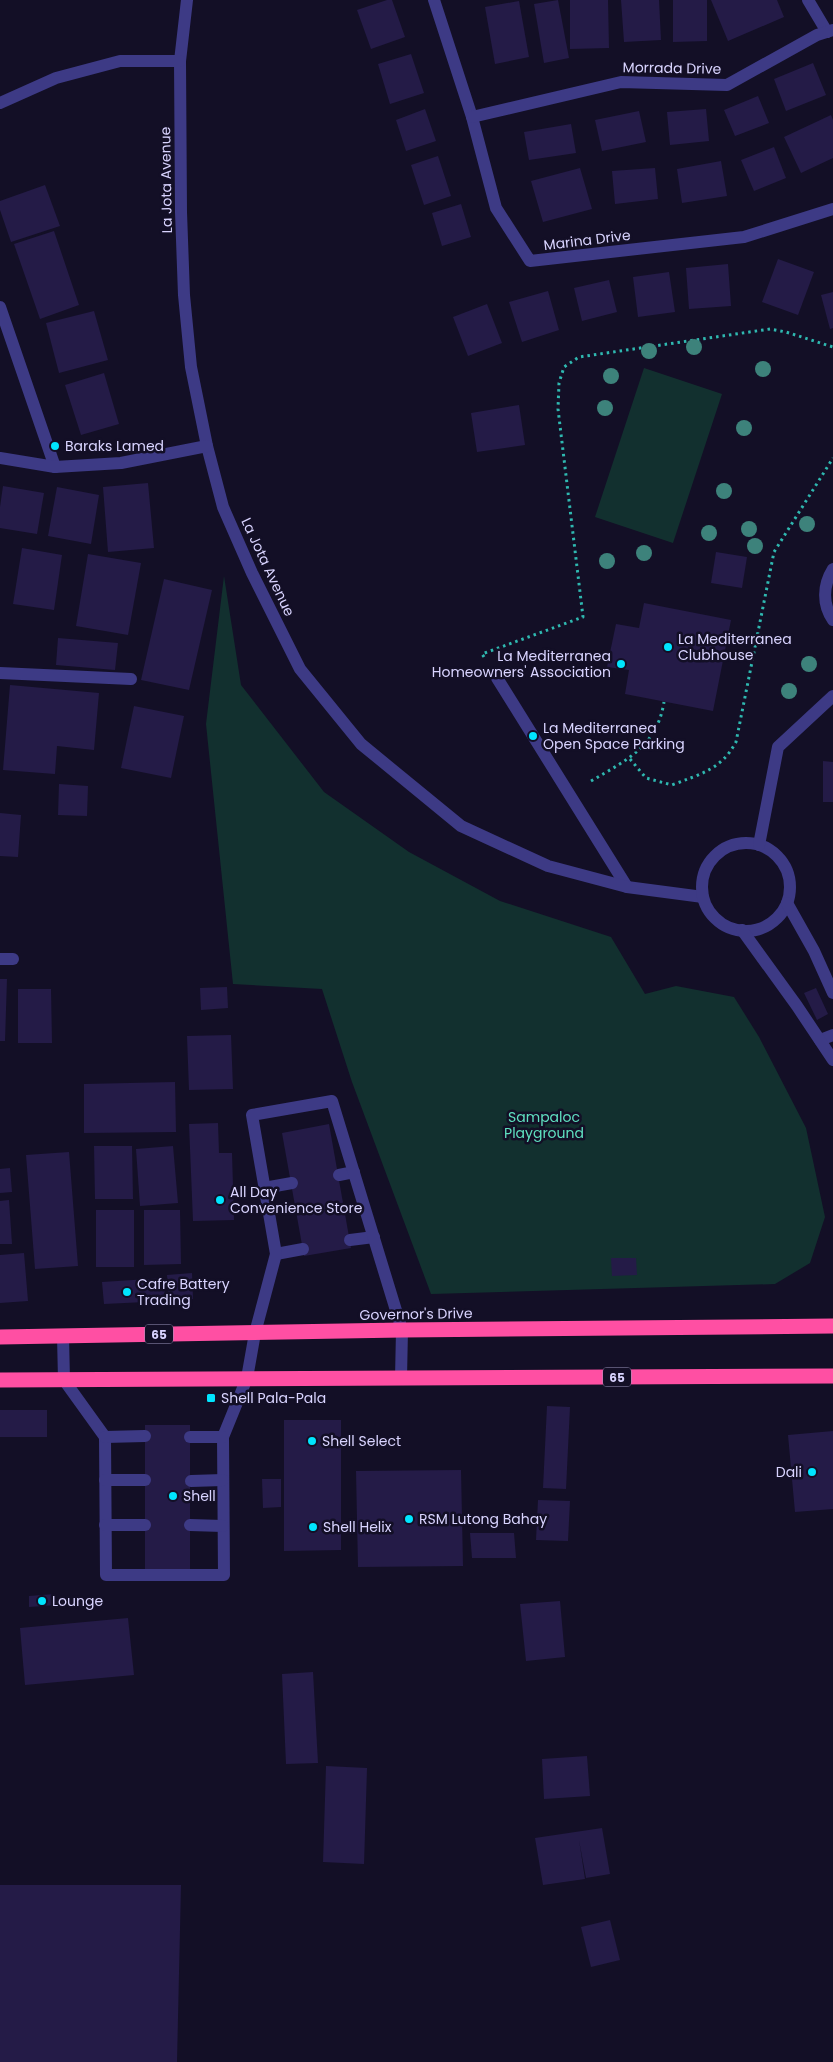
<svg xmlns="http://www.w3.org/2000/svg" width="833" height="2062" font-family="Poppins,sans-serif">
<rect width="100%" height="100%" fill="#130f26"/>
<g fill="#12302f">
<path d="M644,368L722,394L673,543L595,517Z"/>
<path d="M224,576L241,685L324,792L409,852L500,901L611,937L645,994L676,986L734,997L759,1037L806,1128L825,1217L810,1263L775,1284L431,1294L352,1082L322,989L233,984L206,724Z"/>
</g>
<g fill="#241b47">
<path d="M387,0H392L405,37L371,49L357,10Z"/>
<path d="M558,0L569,58L544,63L534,4Z"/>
<path d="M570,0H608L609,48L570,49Z"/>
<path d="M621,0H659L661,40L624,42Z"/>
<path d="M673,0H707V41L673,42Z"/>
<path d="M711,0H777L784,17L728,41Z"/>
<path d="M519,1L529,57L495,64L485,7Z"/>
<path d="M411,54L424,93L390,104L378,64Z"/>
<path d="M813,63L826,95L786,111L774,79Z"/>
<path d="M758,96L769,123L735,136L724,110Z"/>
<path d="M425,109L436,141L406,151L396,120Z"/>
<path d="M706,109L709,141L670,145L667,112Z"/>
<path d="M639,111L646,142L602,151L595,120Z"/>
<path d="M831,115L833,120V158L801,173L784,137Z"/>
<path d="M571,124L576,153L529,160L524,132Z"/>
<path d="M774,147L786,178L754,191L741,160Z"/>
<path d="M438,156L451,196L424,205L411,165Z"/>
<path d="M721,161L727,196L682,203L677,169Z"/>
<path d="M580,168L592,209L543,222L531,181Z"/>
<path d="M655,168L658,199L615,204L612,171Z"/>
<path d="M45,185L60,226L11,242L0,210V201Z"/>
<path d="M461,204L471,237L442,246L432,213Z"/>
<path d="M54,231L79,305L40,319L14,244Z"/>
<path d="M778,259L814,272L798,315L762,302Z"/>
<path d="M728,264L731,306L689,309L686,268Z"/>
<path d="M669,272L675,312L638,317L633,277Z"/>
<path d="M609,280L617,312L582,321L574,288Z"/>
<path d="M548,291L559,330L522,342L509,302Z"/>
<path d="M833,292V328L830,329L821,295Z"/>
<path d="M487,304L502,343L468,356L453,317Z"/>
<path d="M94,311L108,360L59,373L46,323Z"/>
<path d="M104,373L119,424L81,435L65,385Z"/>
<path d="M519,405L525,445L477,452L471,413Z"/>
<path d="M148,483L154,548L108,552L103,487Z"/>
<path d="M3,486L44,493L37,534L0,528V507Z"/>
<path d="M57,487L99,495L91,544L48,536Z"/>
<path d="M22,548L62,555L54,610L13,604Z"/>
<path d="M716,552L747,557L742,588L711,583Z"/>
<path d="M88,554L141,563L128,635L76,626Z"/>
<path d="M164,579L212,590L189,690L141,680Z"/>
<path d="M644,603L731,620L713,711L625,694L629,670L607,667L616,624L639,628Z"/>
<path d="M58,638L118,643L115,670L56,665Z"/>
<path d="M10,685L99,693L94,750L57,746L55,774L3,770Z"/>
<path d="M134,706L184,716L171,778L121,768Z"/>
<path d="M823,761L833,762V802H823Z"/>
<path d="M59,784L88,786L87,816L58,815Z"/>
<path d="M0,813L21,815L18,857L0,856Z"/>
<path d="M0,979H7L5,1041H0Z"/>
<path d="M227,987L228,1008L201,1010L200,988Z"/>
<path d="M816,988L828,1014L817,1020L804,993Z"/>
<path d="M18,989H51L52,1043H18Z"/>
<path d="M231,1035L233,1089L189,1090L187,1036Z"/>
<path d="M175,1082L176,1132L84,1133V1084Z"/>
<path d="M218,1123L219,1153H232L234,1220L193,1221L189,1124Z"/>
<path d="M329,1124L351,1248L304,1256L282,1133Z"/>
<path d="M94,1146H132L133,1199H95Z"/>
<path d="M173,1146L178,1203L140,1206L136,1149Z"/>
<path d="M69,1152L78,1266L35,1269L26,1155Z"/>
<path d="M10,1168L12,1192L0,1193V1169Z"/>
<path d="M9,1200L12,1244H0V1201Z"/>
<rect x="96" y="1210" width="38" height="57"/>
<path d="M144,1210H180L181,1264L144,1265Z"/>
<path d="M24,1253L28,1301L0,1303V1255Z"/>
<path d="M611,1258H636L637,1275L612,1276Z"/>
<path d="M192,1273L193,1299L169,1301L167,1275Z"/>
<path d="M164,1278L166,1301L104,1304L102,1282Z"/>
<path d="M547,1406L570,1407L566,1489L543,1488Z"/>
<rect x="0" y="1410" width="47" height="27"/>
<path d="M284,1420H341V1550L284,1551Z"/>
<path d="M145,1425H190V1572L145,1571Z"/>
<path d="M833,1431V1509L795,1512L788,1435Z"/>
<path d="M461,1470L463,1566L358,1567L356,1471Z"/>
<path d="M262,1479H281V1507L263,1508Z"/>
<path d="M538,1500L570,1501L568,1541L536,1540Z"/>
<path d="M470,1533H514L516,1558H472Z"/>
<path d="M55,1594L56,1605L29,1607V1596Z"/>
<path d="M560,1601L565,1657L526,1661L520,1604Z"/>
<path d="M128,1618L134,1675L25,1685L20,1628Z"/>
<path d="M313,1672L318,1763L286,1764L282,1674Z"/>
<path d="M587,1756L590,1796L544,1799L542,1759Z"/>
<path d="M326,1766L367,1768L364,1864L323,1862Z"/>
<path d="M602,1828L610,1874L586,1878L579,1840L585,1879L543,1885L535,1838Z"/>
<path d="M0,1885H181L177,2062H0Z"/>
<path d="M610,1920L620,1960L591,1967L581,1927Z"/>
</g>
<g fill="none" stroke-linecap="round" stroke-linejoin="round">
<g stroke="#2fb8b0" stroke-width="3" stroke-dasharray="2.5 4" stroke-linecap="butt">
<path d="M484,657L482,654L583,617L558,409L559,383L564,367L579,357L770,329L786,332L833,347"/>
<path d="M630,759L646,778L672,785C700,774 721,770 736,742L774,552L833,458"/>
<path d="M591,781C627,760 657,746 664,702"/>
</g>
<g stroke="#3d3a85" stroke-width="12">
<path d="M833,569C823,585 822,604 833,620"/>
<path d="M497,678L627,887"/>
<path d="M820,1040L833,1035"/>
<path d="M339,1175L354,1172"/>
<path d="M264,1188L292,1183"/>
<path d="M350,1240L374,1237"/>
<path d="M276,1254L303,1249"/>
<path d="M63,1336L64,1380L105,1437L106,1575H224L223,1437L247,1378L255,1333L276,1254L252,1115L332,1101L402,1330L401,1378"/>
<path d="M105,1437L145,1436"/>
<path d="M190,1437H223"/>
<path d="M105,1480H145"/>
<path d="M191,1481L223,1480"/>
<path d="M105,1525H145"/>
<path d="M190,1525L223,1526"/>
</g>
<g stroke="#3d3a85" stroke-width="12">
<path d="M187,0L180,61L181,212L184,295L191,367L207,446L223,507L252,573L300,669L361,744L461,826L548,866L627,887L703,897"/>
<path d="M434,0L472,117L496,208L530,261L744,237L833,209"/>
<path d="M808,0L827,32"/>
<path d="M0,103L56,78L120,61H180"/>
<path d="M472,117L621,82L727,85L817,35L833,30"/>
<path d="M0,307L55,467"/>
<path d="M0,458L55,467L121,463L207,446"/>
<path d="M0,673L131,679"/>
<circle cx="746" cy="887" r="44"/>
<path d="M759,845L778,747L833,696"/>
<path d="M787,903L814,951L833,993"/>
<path d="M742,930L797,1006L833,1060"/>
<path d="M0,959H13"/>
</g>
<g stroke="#ff4fa3" stroke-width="15">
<path d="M0,1337L402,1330L833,1326"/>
<path d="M0,1380L833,1376"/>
</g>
</g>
<g fill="#3d827b">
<circle cx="694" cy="347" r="8"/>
<circle cx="649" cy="351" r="8"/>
<circle cx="763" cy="369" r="8"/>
<circle cx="611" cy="376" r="8"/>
<circle cx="605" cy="408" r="8"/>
<circle cx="744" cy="428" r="8"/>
<circle cx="724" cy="491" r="8"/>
<circle cx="807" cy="524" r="8"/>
<circle cx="749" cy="529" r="8"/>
<circle cx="709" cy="533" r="8"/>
<circle cx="755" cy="546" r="8"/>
<circle cx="644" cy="553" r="8"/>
<circle cx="607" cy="561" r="8"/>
<circle cx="809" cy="664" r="8"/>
<circle cx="789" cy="691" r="8"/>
</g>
<g fill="#00e5ff" stroke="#130f26" stroke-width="2">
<circle cx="55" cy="446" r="5"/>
<circle cx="668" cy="647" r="5"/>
<circle cx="621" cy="664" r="5"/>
<circle cx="533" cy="736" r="5"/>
<circle cx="220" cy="1200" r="5"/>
<circle cx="127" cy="1292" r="5"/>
<rect x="206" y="1393" width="10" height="10" rx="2.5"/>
<circle cx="312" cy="1441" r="5"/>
<circle cx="812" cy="1472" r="5"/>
<circle cx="173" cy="1496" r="5"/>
<circle cx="409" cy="1519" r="5"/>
<circle cx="313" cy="1527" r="5"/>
<circle cx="42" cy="1601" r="5"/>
</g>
<g text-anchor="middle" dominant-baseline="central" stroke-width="5" stroke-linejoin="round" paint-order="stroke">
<g fill="#130f26" stroke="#9e99be" stroke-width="1">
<rect x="145" y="1324.5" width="28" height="19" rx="4"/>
<rect x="603" y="1367.5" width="28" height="19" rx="4"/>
</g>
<g font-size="12" font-weight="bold" fill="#d9d4ff">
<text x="159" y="1334">65</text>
<text x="617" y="1377">65</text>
</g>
<g font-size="14" fill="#d9d4ff" stroke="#130f26">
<text transform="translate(672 68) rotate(1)">Morrada Drive</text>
<text transform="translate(166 180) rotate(-91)">La Jota Avenue</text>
<text transform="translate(587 240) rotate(-7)">Marina Drive</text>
<text transform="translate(268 567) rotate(65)">La Jota Avenue</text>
<text transform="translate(416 1314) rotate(-1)">Governor's Drive</text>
</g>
<g font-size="14" fill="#d9d4ff" stroke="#130f26" text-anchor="start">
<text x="65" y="446">Baraks Lamed</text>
<text x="678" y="639">La Mediterranea<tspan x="678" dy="16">Clubhouse</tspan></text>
<text x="611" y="656" text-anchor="end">La Mediterranea<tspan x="611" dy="16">Homeowners' Association</tspan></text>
<text x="543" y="728">La Mediterranea<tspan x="543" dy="16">Open Space Parking</tspan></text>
<text x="230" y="1192">All Day<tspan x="230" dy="16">Convenience Store</tspan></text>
<text x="137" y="1284">Cafre Battery<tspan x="137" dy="16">Trading</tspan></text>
<text x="221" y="1398">Shell Pala-Pala</text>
<text x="322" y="1441">Shell Select</text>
<text x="802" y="1472" text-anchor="end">Dali</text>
<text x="183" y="1496">Shell</text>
<text x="419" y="1519">RSM Lutong Bahay</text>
<text x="323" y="1527">Shell Helix</text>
<text x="52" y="1601">Lounge</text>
</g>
<g font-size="14" fill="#5fe0c0" stroke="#130f26">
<text x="544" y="1117">Sampaloc<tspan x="544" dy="16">Playground</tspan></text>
</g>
</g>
</svg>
